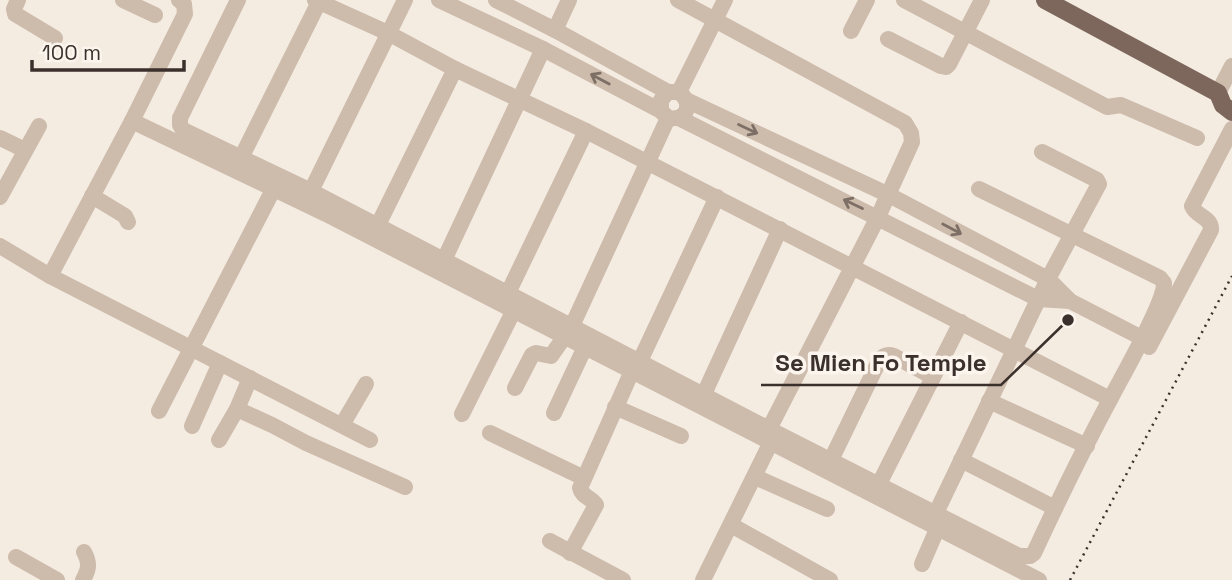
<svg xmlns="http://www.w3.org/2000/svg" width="1232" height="580" font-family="'Space Grotesk',sans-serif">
<rect width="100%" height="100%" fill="#f4ebe1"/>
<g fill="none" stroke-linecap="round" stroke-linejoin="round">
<g stroke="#cdbbac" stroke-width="16">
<path d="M18,0L14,9L15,14L55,38"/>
<path d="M123,0L155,15"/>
<path d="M238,0L180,118V125L183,130L311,191L769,429L1019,556H1030L1034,553C1059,499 1085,446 1113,394C1124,373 1165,301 1164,283L1160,278L979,189"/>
<path d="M315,0L388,33L455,69L586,131L1110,399"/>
<path d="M439,0L543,49L661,111L668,118C687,121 694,104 679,92H668L661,100V111"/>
<path d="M496,0L555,30L668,92"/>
<path d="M678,0L905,123L911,133L912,142L878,217L769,429"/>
<path d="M904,0L1107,107L1121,105L1197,138"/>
<path d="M555,30L569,0"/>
<path d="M851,31L867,0"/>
<path d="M888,39L941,66L946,67L949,64L982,0"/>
<path d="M679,92L725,0"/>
<path d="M1218,93L1232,66"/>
<path d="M686,100L889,195L1048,279L1070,301L1142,338"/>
<path d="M679,118L1038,299L1070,301"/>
<path d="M132,121L326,214L1039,580"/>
<path d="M0,138L25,150"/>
<path d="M241,158L319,2"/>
<path d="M311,191L405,0"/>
<path d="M92,196L125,216L128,222"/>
<path d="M0,197L39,126"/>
<path d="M378,225L455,69"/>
<path d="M0,246L50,276L370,440"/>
<path d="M444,260L543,49"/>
<path d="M50,276L132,121L185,14L184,4L179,0"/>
<path d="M508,293L586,131"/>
<path d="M572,326L668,118"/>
<path d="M1149,347L1211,230C1212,217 1196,217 1192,206L1232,129"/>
<path d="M640,361L717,197"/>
<path d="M515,388L532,355L536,353L551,356L565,336"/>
<path d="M704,394L780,229"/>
<path d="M989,401L1087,446"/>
<path d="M615,407L681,436"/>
<path d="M237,409L272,425L306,443L405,487"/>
<path d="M159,411L274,188"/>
<path d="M554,413L585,347"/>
<path d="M462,414L514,310"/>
<path d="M342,425L366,384"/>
<path d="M192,426L220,363"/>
<path d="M490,433L584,478"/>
<path d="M219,440L237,409L250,378"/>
<path d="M831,460L880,359C885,355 888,354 894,356L933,377"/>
<path d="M961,460L1055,508"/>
<path d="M755,477L827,509"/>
<path d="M879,484L961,322"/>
<path d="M936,513L1048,279L1099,184L1097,180L1042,152"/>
<path d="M731,525L830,580"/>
<path d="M550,541L623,580"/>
<path d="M570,553L596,505C592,498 582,497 580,488L632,371"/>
<path d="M16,557L57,580"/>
<path d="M922,564L938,527"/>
<path d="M83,580C89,569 90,563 84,552"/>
<path d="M703,580L771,442"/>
</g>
<path stroke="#7d675c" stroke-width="18" d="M1045,0L1218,93L1223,105L1232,112"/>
<path stroke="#3b302b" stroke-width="2.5" stroke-dasharray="2 5" stroke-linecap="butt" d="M1070,580L1232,276"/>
</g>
<defs><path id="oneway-shaft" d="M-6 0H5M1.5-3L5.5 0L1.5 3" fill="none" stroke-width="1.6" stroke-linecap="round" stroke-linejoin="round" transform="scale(1.75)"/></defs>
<g stroke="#7d6f65">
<use href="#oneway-shaft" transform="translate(600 79) rotate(-152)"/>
<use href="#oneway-shaft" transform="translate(748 129) rotate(25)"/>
<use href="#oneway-shaft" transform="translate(853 204) rotate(-154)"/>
<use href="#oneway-shaft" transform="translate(952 229) rotate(28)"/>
</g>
<path fill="none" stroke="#3b302b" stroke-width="2.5" d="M1068 320L1001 385H761"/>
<circle fill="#3b302b" stroke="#fbf5ee" stroke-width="2.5" cx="1068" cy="320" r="7"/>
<g font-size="24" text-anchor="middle" font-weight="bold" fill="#3b302b" stroke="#fbf5ee" stroke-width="7" stroke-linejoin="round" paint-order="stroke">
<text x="881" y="371">Se Mien Fo Temple</text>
</g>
<path d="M32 60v10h152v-10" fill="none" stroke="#3b302b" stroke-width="3.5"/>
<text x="42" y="60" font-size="21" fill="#3b302b" stroke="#fbf5ee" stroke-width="5" paint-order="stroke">100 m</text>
</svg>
